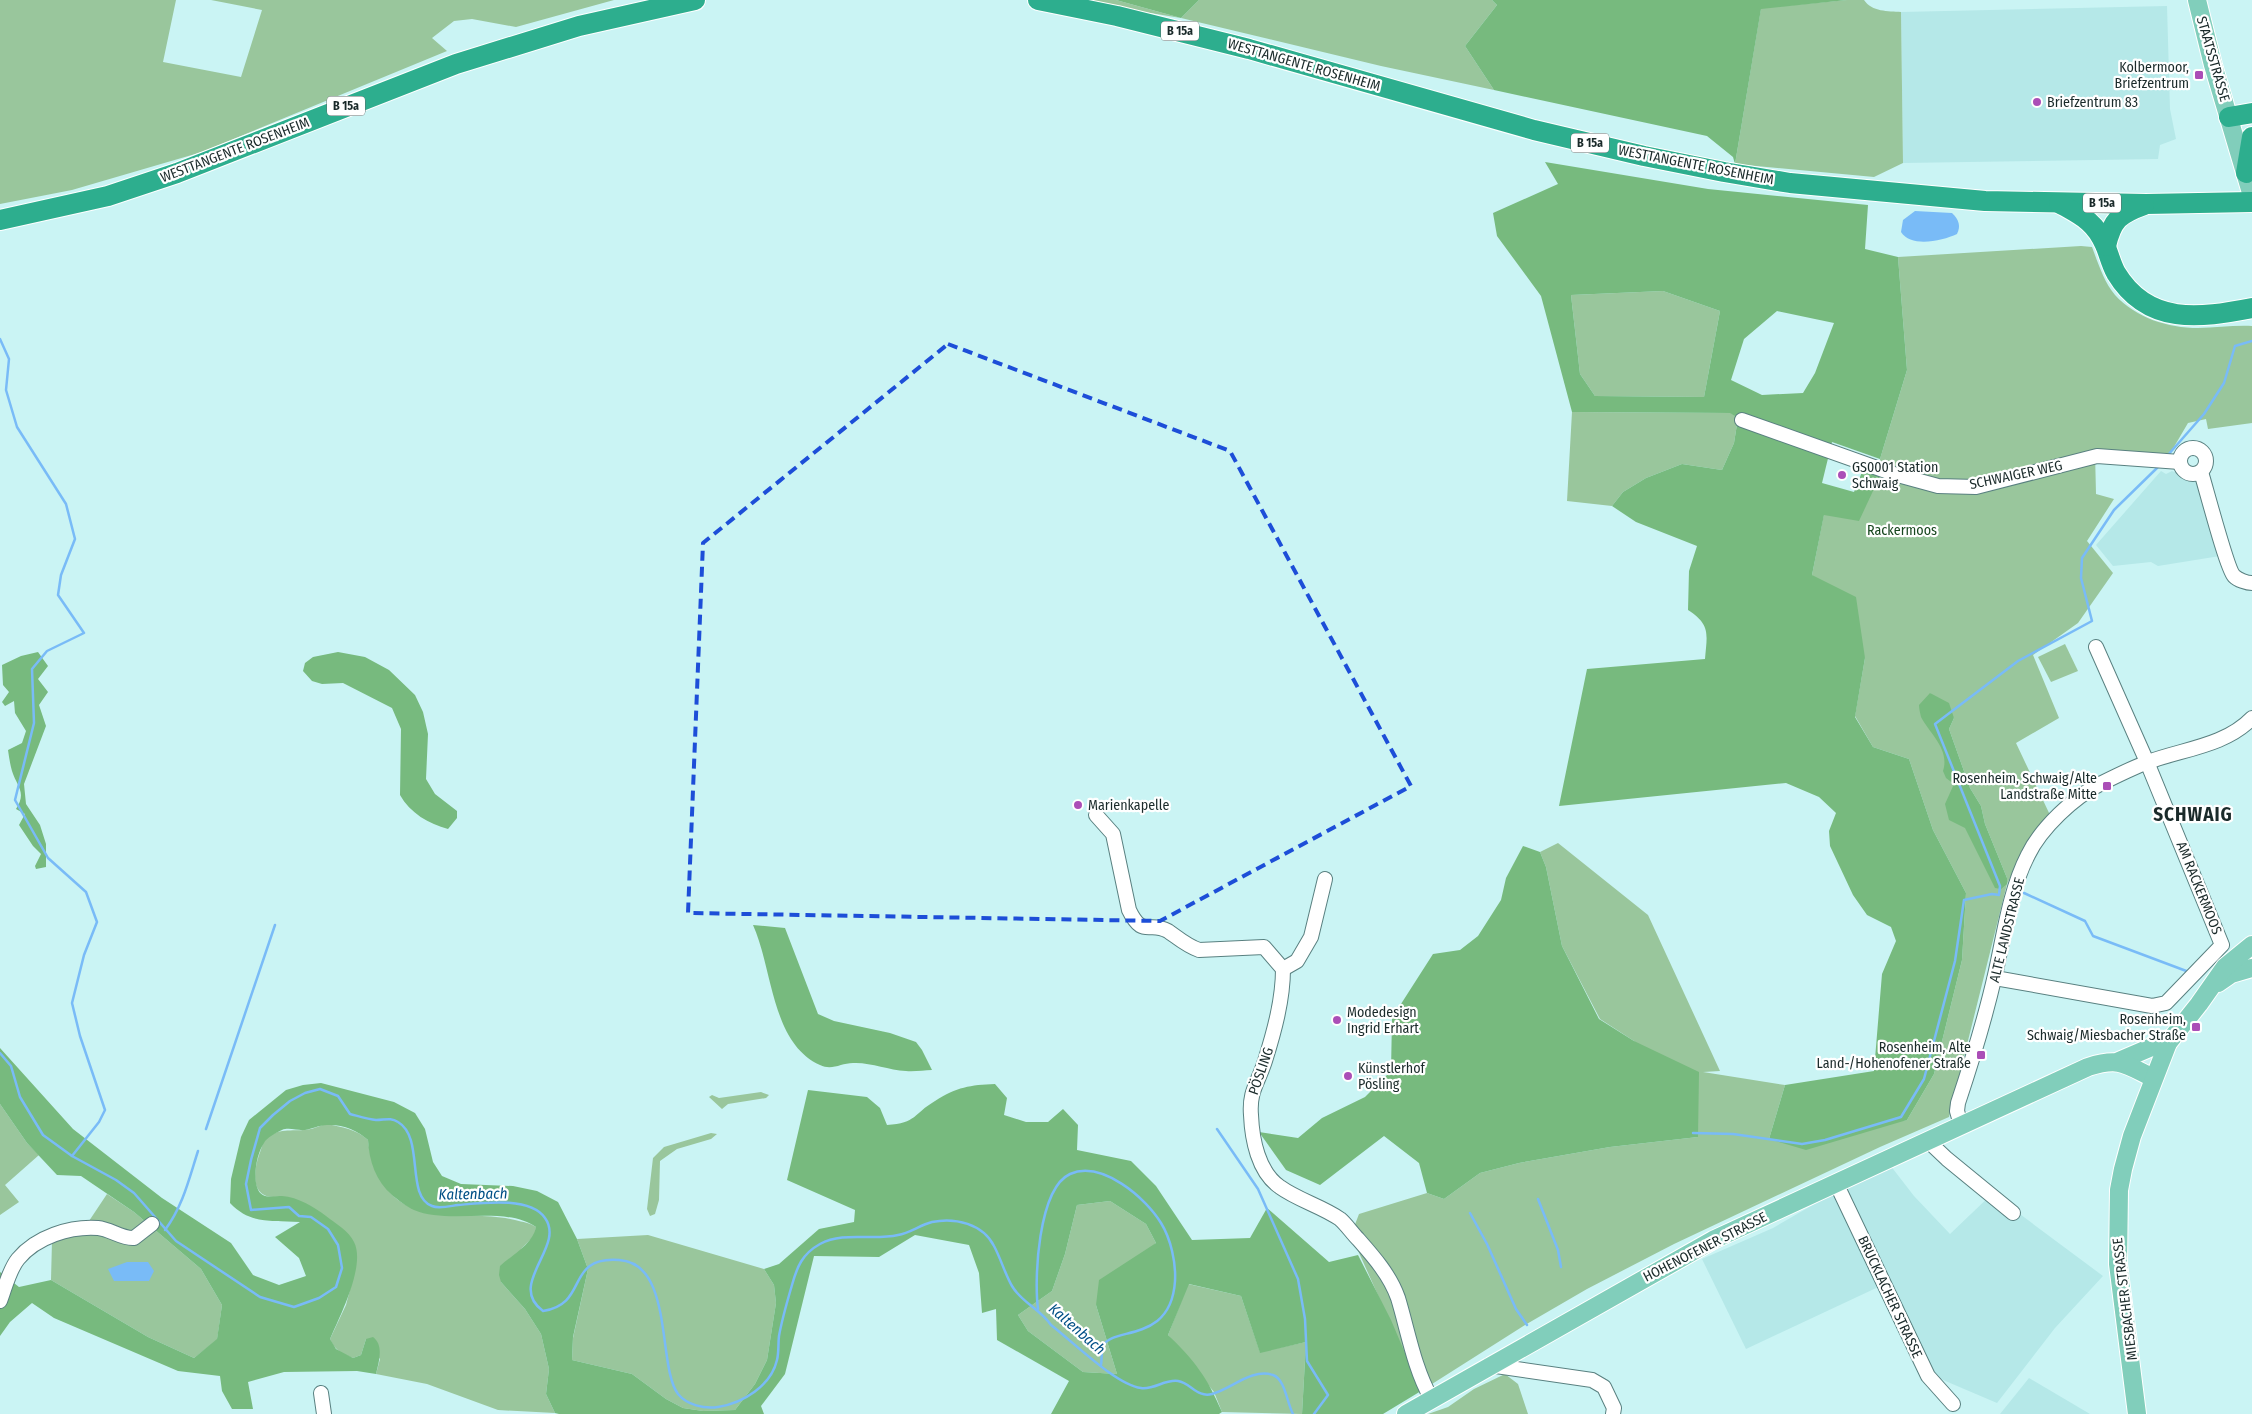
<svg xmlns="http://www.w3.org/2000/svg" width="2252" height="1414" font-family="'Fira Sans Condensed',sans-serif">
<rect width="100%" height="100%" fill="#caf4f4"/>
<g fill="#b5e8e8">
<path d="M2167,6L2170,109L2176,139L2160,145L2158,159L1903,163L1901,12Z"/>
<path d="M2161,471L2166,474L2172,471L2199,483L2220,556L2158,566L2151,562L2113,566L2096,545Z"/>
<path d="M1890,1165L1914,1196L1950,1234L1994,1192L2009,1206L2103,1276L2055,1328L1997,1403L1936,1377L1889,1282L1746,1349L1702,1259L1773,1228L1844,1187Z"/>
<path d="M2029,1378L2090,1414H2000Z"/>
</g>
<g fill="#99c69c" fill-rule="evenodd">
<path d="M0,0H176L163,62L241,77L262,10L211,0H614L516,27L472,19L454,21L432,38L447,51L202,152L72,190L0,204Z"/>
<path d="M1070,0H1116L1181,18L1199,0H1492L1497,5L1465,46L1494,90L1381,66L1181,18Z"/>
<path d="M1847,0H1864C1872,12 1888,11 1901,12L1903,163L1874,177L1735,164L1761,8Z"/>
<path d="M2081,246L2092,247C2098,263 2104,282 2115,295C2136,318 2168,328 2198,328C2216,328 2234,325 2252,326V423L2208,429L2206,419L2188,423L2168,457L2114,450L2095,452L2096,494L2114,499L2087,541L2113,573L2078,623L2033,655L2059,718L2016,743L2050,815L2025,848L2007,884L1949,1117L1880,1147L1674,1244L1587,1289L1525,1325L1421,1391L1351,1235L1359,1214L1427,1193L1444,1199L1480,1173L1519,1163L1610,1147L1698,1137L1634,1041L1600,1019L1562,946L1546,867L1540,852L1558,843L1648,915L1720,1071L1703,1072L1785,1085L1769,1139L1907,1120L1934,1074L1962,960L1966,893L1933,830L1909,759L1873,747L1855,716L1865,658L1812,575L1824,514L1880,476V459L1907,370L1898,257ZM1930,693L1954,718L1949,729L1970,788L1981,806L1985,824L2007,878V883Z"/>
<path d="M1663,291L1720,311L1704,397L1595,396L1580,374L1571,295Z"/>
<path d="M1572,412L1731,413L1738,418L1734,443L1722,470L1682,464L1646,478L1623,492L1612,506L1567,501Z"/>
<path d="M2065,644L2078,671L2051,682L2038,657Z"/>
<path d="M761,1092L769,1095L766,1098L728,1104L722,1109L709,1097L712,1095L719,1098Z"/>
<path d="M0,1104L27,1143L39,1155L5,1185L19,1202L0,1215Z"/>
<path d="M326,1124C342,1127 356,1129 368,1140C369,1152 373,1162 378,1173C402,1231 467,1208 515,1220C523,1222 530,1223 536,1227L535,1235L522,1248L501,1282L525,1309L541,1334L549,1369L546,1394L555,1413L498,1410L427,1384L376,1374L380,1359L366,1339L361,1355L353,1358C343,1354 334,1350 330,1339L346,1305L352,1282L281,1196C252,1202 252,1176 259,1155C261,1151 262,1144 264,1141C275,1128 289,1131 304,1130C311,1130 319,1126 326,1124Z"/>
<path d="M711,1133L717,1134L711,1139L677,1149L660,1161L659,1200L655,1214L650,1216L647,1209L653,1158L664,1147Z"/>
<path d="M107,1194L134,1212L201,1269L222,1305L217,1340L194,1358L148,1337L51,1280L52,1241L81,1233Z"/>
<path d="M1110,1201L1146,1224L1156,1243L1096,1305L1117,1374L1083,1372L1028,1331L1018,1315L1052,1291L1065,1254L1077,1205Z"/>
<path d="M648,1235L764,1269L774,1285L776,1303L767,1360L755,1384L735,1410L703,1411L683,1408L666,1399L632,1374L572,1360L573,1338L588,1269L577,1239Z"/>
<path d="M1188,1284L1241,1296L1260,1352L1306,1342L1302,1414L1222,1412L1214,1392L1168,1335Z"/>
<path d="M1505,1374L1518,1384L1528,1414H1428L1448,1407L1474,1389Z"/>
</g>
<g fill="#77ba7e" fill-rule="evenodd">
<path d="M1116,0H1199L1181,18Z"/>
<path d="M1492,0H1847L1761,9L1735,164L1733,157L1707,136L1494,90L1465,46L1497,5Z"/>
<path d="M1545,162L1708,189L1868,205L1865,249L1898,257L1907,370L1880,459L1832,442L1822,483L1854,492L1862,472L1880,476L1859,521L1824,515L1812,575L1856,597L1865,658L1855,717L1873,747L1909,759L1933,830L1966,893L1962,960L1934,1074L1907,1120L1806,1150L1769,1139L1785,1085L1874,1071L1882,974L1896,941L1891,927L1867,915L1853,895L1830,846L1829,831L1836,813L1819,797L1786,783L1559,806L1587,669L1705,659C1707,634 1711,625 1688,610L1689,571L1697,546L1636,522L1612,506L1623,492L1646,478L1682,464L1722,470L1734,443L1738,418L1730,413L1572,412L1541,296L1497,236L1493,213L1558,184ZM1663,291L1720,311L1704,397L1595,396L1580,374L1571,295ZM1777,311L1834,323L1815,373L1803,393L1762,395L1731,380L1744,339Z"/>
<path d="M38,652L48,666L38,679L48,692L39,705L46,726L24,784L26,804L40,825L46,844V867L36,869L35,866L41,854L33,846L19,825L25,814L16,809C27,792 17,787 12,771C10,764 9,757 8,750L22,743L26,731L15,713L14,701L5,706L2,702L9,692L3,685L2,665L21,656Z"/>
<path d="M338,652L365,657L389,670L415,695L423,712L428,734L426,779L435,794L457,811V818L448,829C429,824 410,813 400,795L401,729L392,708L343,683L322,684L312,681L303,671L305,663L313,657Z"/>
<path d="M1930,693L1949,703L1954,718L1949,729L1970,788L1981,806L1985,824L2007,878V884L2001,889L1995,888L1965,828L1949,820L1945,804L1954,784L1946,778L1943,771C1950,749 1930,734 1921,717C1920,713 1919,708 1919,705Z"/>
<path d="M1523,846L1540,852L1546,867L1562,946L1599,1019L1634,1041L1699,1072L1698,1137L1610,1147L1519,1163L1480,1173L1444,1199L1427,1193L1419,1163L1384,1136L1320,1185L1286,1170L1259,1132L1298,1138L1322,1118L1365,1097L1391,1071L1392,1018L1433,954L1460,950L1478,936L1501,900L1506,878Z"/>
<path d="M753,925L785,928L818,1014L834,1021L890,1033L916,1042L922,1050L932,1070C924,1070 914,1072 906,1071C888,1070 870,1062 853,1063C841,1063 832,1071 820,1065C771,1043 773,969 753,925Z"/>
<path d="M0,1048L73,1129L162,1198L231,1243L253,1275L279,1285L306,1276L299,1258L275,1237L300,1222C271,1220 251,1225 230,1203L231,1179L241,1137L249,1120L286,1090L303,1085L321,1083L394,1102L415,1113L425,1129L433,1162L442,1176L461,1184L513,1186L537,1191L558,1202L577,1239L588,1269L573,1337L572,1360L632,1374L666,1399L683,1408L703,1411L735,1410L755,1384L767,1360L776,1303L774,1285L764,1269L779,1264L819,1229L854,1222L855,1210L787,1180L808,1090L867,1097L880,1108L887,1125C917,1123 913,1114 935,1101C957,1087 970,1085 995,1084L1007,1098L1004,1115L1026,1122H1048L1063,1109L1078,1125L1077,1150L1131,1161L1156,1186L1192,1240L1250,1238L1267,1208L1329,1262L1358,1255L1391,1320L1421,1391L1383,1414H1302L1306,1342L1260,1353L1241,1296L1189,1284L1168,1335C1195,1361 1207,1377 1222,1412L1219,1414H1051L1069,1381L997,1340L996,1309L982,1313L979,1273L969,1245L915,1235L879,1257L814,1256L785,1374L761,1406L764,1414H559L555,1413L546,1394L549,1369L541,1334L525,1309L501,1282L499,1275L500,1266C512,1255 533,1244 536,1227C504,1205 449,1225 414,1210C407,1207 398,1200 392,1195C376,1181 369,1161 368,1140C357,1130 342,1124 327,1125C319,1125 312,1129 305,1130C298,1131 289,1127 282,1130C277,1132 266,1138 264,1143C257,1153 253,1175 257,1187C261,1200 272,1196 282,1196C298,1197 314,1207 326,1216C335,1223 349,1231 354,1242C366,1265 340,1316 330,1339L336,1349L353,1358L361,1355L366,1339L373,1337C384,1345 379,1362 376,1374L357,1371L284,1372L248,1382L253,1409H232L222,1391L220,1376L178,1371L54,1318L32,1303L10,1322L0,1336V1272L19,1287L51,1280L148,1337L194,1358L217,1339L222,1305L201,1269L134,1212L81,1176L57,1175L27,1143L0,1104ZM1110,1201L1146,1224L1156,1243L1099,1280L1096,1305L1117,1374L1083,1372L1028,1331L1018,1315L1052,1291L1065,1254L1077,1205Z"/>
</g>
<g fill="#79bbf7">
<path d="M1915,211L1952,213C1959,220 1961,226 1957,234C1942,241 1911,248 1901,232L1903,220Z"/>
<path d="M127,1262H148L154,1271L149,1281H114L108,1269Z"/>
</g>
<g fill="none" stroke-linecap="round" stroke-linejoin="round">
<g stroke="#79bbf7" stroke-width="2.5">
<path d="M0,339L9,359L6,390L17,427L66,504L75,539L61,575L58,595L84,633L47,651L32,669L34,723L15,800L48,858L86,892L97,922L84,955L72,1003L80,1036L105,1110L99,1122L72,1156"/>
<path d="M2168,455L2204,414L2224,383L2235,346L2252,341"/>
<path d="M2024,893L2085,921L2093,936L2189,972"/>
<path d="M0,1053L11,1066L20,1097L43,1135L72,1156L116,1180L134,1193L176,1241L260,1297L294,1307L319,1298L336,1287L342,1268L338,1245L328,1229L311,1217L299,1216L289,1207L251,1210L246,1184L251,1160L260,1128L273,1115L290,1101L305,1093L320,1089L338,1096L350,1114C358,1116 368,1119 376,1120C385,1120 390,1117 398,1122C425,1138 405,1196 432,1206C439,1209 450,1206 458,1205C481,1203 530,1196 545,1218C566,1247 506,1284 543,1311C590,1304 564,1256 619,1260C674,1263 657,1366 678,1394C687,1405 704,1409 718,1407C743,1403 771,1386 777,1360C779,1352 778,1344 779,1336C782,1319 787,1302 792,1285C797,1267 802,1254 820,1244C844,1231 872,1241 898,1235C910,1233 920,1225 932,1222C955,1217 983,1224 994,1246C1001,1259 1005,1274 1012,1286C1021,1302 1040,1309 1051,1325C1072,1341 1116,1385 1141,1388C1154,1390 1165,1379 1178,1381C1191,1383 1197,1398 1212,1394C1231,1389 1252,1368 1273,1375C1285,1379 1287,1403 1293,1414"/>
<path d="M206,1129L275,925"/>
<path d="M1217,1129L1258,1189L1298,1279L1305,1319L1307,1361L1328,1395L1314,1414"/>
<path d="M1693,1133L1733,1134L1802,1144L1825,1140L1901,1117L1924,1079L1955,961L1964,900L1992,894L1999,895L2000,886L1935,724L2018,661L2092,621L2081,578L2082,558L2114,510L2158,467"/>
<path d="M1538,1199L1558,1250L1561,1267"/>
<path d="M1470,1213L1487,1244L1516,1309L1527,1325"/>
<path d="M165,1230C183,1206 189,1179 198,1151"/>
<path d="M1038,1309C1034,1279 1038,1189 1070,1174C1102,1160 1146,1198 1161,1223C1171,1239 1176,1263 1175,1281C1171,1344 1112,1326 1103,1346C1101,1351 1102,1360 1101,1365"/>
</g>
<g stroke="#598080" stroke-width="16">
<g id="minor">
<path d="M1742,420L1894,474L1938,486L1976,487L2097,456L2180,462"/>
<circle cx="2193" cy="461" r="13"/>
<path d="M2201,472C2206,488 2227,569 2234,576C2238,580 2247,583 2252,583"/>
<path d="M1096,815L1113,834L1129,910C1143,939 1149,920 1168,931C1178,938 1187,946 1199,950L1264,947L1283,969C1283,1000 1274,1032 1265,1061C1258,1083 1249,1091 1251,1115C1252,1139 1258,1172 1280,1187C1298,1200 1321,1206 1340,1219C1346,1224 1352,1233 1358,1239C1373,1256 1390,1275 1398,1298C1408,1331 1414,1368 1431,1398"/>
<path d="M1283,969L1297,961L1311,937L1325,879"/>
<path d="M1995,978L2152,1006L2166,1003L2222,945L2147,762L2096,647"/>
<path d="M1961,1125L1957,1111L1958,1103C1972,1061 1985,1019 1995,975C2004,936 2009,892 2028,855C2041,828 2074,797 2100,784C2116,776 2132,768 2148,762C2183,749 2225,746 2252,718"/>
<path d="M1928,1141L1947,1159L2013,1213"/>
<path d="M1836,1183L1928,1376L1953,1404"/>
<path d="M0,1301C5,1288 9,1270 18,1259C36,1237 70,1226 98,1228C110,1229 122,1239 134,1238L152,1224"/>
<path d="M1489,1365L1592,1380L1604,1387L1614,1408L1613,1414"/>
<path d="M321,1393L324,1414"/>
</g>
</g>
<g stroke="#fff" stroke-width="20">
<g id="major">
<path d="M2197,0L2213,65L2252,196"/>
<path d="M2218,983L2231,974L2252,968"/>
<path d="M2119,1061L2154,1046L2168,1043"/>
<path d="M1406,1414L1713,1240L2088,1067C2120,1057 2125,1064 2153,1078"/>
<path d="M2137,1414L2118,1264L2119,1190L2123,1169L2132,1136L2168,1043L2199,1004L2225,967L2252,945"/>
</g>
</g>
<g stroke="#fff" stroke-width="22">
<g id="highway">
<path d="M1038,0L1117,16L1249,49L1534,130L1644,156L1724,172L1790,183L1985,201L2146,204L2252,202"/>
<path d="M2229,117L2252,113"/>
<path d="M2246,173L2252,137"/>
<path d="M2059,203C2080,215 2095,221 2105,245C2109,254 2111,264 2116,273C2148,326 2200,318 2252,308"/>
<path d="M0,220L108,196L177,173L456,64L579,26L695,0"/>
<path d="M2106,246C2112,220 2119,214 2144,205"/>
</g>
</g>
<use href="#minor" stroke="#fff" stroke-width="14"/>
<use href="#major" stroke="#81cebb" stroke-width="18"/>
<use href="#highway" stroke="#2dae8e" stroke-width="20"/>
</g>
<path fill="none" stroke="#1d4ed8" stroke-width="4" stroke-dasharray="10 6" stroke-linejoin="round" d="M948,344L1230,451L1411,786L1160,921L688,913L703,543Z"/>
<g fill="#ab4eb7" stroke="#fff" stroke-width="2">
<rect x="2194" y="70" width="10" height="10" rx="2.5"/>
<circle cx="2037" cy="102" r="5"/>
<circle cx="1842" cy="475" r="5"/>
<rect x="2102" y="781" width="10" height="10" rx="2.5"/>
<circle cx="1078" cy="805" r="5"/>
<circle cx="1337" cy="1020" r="5"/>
<rect x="2191" y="1022" width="10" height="10" rx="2.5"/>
<rect x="1976" y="1050" width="10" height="10" rx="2.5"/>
<circle cx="1348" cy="1076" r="5"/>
</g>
<g text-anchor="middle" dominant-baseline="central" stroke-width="4.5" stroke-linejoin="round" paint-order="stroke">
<g fill="#fff" stroke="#5f6a6a" stroke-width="1">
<rect x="1161" y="21.5" width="38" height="19" rx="4"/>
<rect x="327" y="96.5" width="38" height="19" rx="4"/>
<rect x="1571" y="133.5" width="38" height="19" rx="4"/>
<rect x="2083" y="193.5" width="38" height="19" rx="4"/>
</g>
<g font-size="12" font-weight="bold" fill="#1a2a2a">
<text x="1180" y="31">B 15a</text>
<text x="346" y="106">B 15a</text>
<text x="1590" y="143">B 15a</text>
<text x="2102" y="203">B 15a</text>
</g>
<g font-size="14" fill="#1a2a2a" stroke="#fff">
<text transform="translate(2213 59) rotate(74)">STAATSSTRASSE</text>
<text transform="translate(1304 65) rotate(16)">WESTTANGENTE ROSENHEIM</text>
<text transform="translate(235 150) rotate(-21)">WESTTANGENTE ROSENHEIM</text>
<text transform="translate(1696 165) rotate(11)">WESTTANGENTE ROSENHEIM</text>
<text transform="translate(2016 475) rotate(-12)">SCHWAIGER WEG</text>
<text transform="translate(2199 888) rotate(68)">AM RACKERMOOS</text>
<text transform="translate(2007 930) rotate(-76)">ALTE LANDSTRASSE</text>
<text transform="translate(1261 1071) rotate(-71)">PÖSLING</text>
<text transform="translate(1705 1247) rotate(-27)">HOHENOFENER STRASSE</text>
<text transform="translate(1890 1297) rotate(65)">BRUCKLACHER STRASSE</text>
<text transform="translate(2125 1299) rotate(-97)">MIESBACHER STRASSE</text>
</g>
<g font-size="14" fill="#1a2a2a" stroke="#fff" text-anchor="start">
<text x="2189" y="67" text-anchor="end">Kolbermoor,<tspan x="2189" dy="16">Briefzentrum</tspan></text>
<text x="2047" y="102">Briefzentrum 83</text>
<text x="1852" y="467">GS0001 Station<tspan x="1852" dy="16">Schwaig</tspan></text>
<text x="2097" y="778" text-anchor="end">Rosenheim, Schwaig/Alte<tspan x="2097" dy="16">Landstraße Mitte</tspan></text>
<text x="1088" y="805">Marienkapelle</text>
<text x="1347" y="1012">Modedesign<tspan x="1347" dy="16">Ingrid Erhart</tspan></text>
<text x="2186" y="1019" text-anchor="end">Rosenheim,<tspan x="2186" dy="16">Schwaig/Miesbacher Straße</tspan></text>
<text x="1971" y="1047" text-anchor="end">Rosenheim, Alte<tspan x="1971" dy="16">Land-/Hohenofener Straße</tspan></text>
<text x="1358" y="1068">Künstlerhof<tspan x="1358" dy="16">Pösling</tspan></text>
</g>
<g font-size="14" fill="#17471f" stroke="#fff">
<text x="1902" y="530">Rackermoos</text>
</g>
<g font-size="15" font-style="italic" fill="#004f86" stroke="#fff">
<text transform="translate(473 1194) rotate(-1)">Kaltenbach</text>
<text transform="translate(1077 1329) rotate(41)">Kaltenbach</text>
</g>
<g font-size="19" font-weight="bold" letter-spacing="1" fill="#1a2a2a" stroke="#fff">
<text x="2193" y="814">SCHWAIG</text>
</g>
</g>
</svg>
